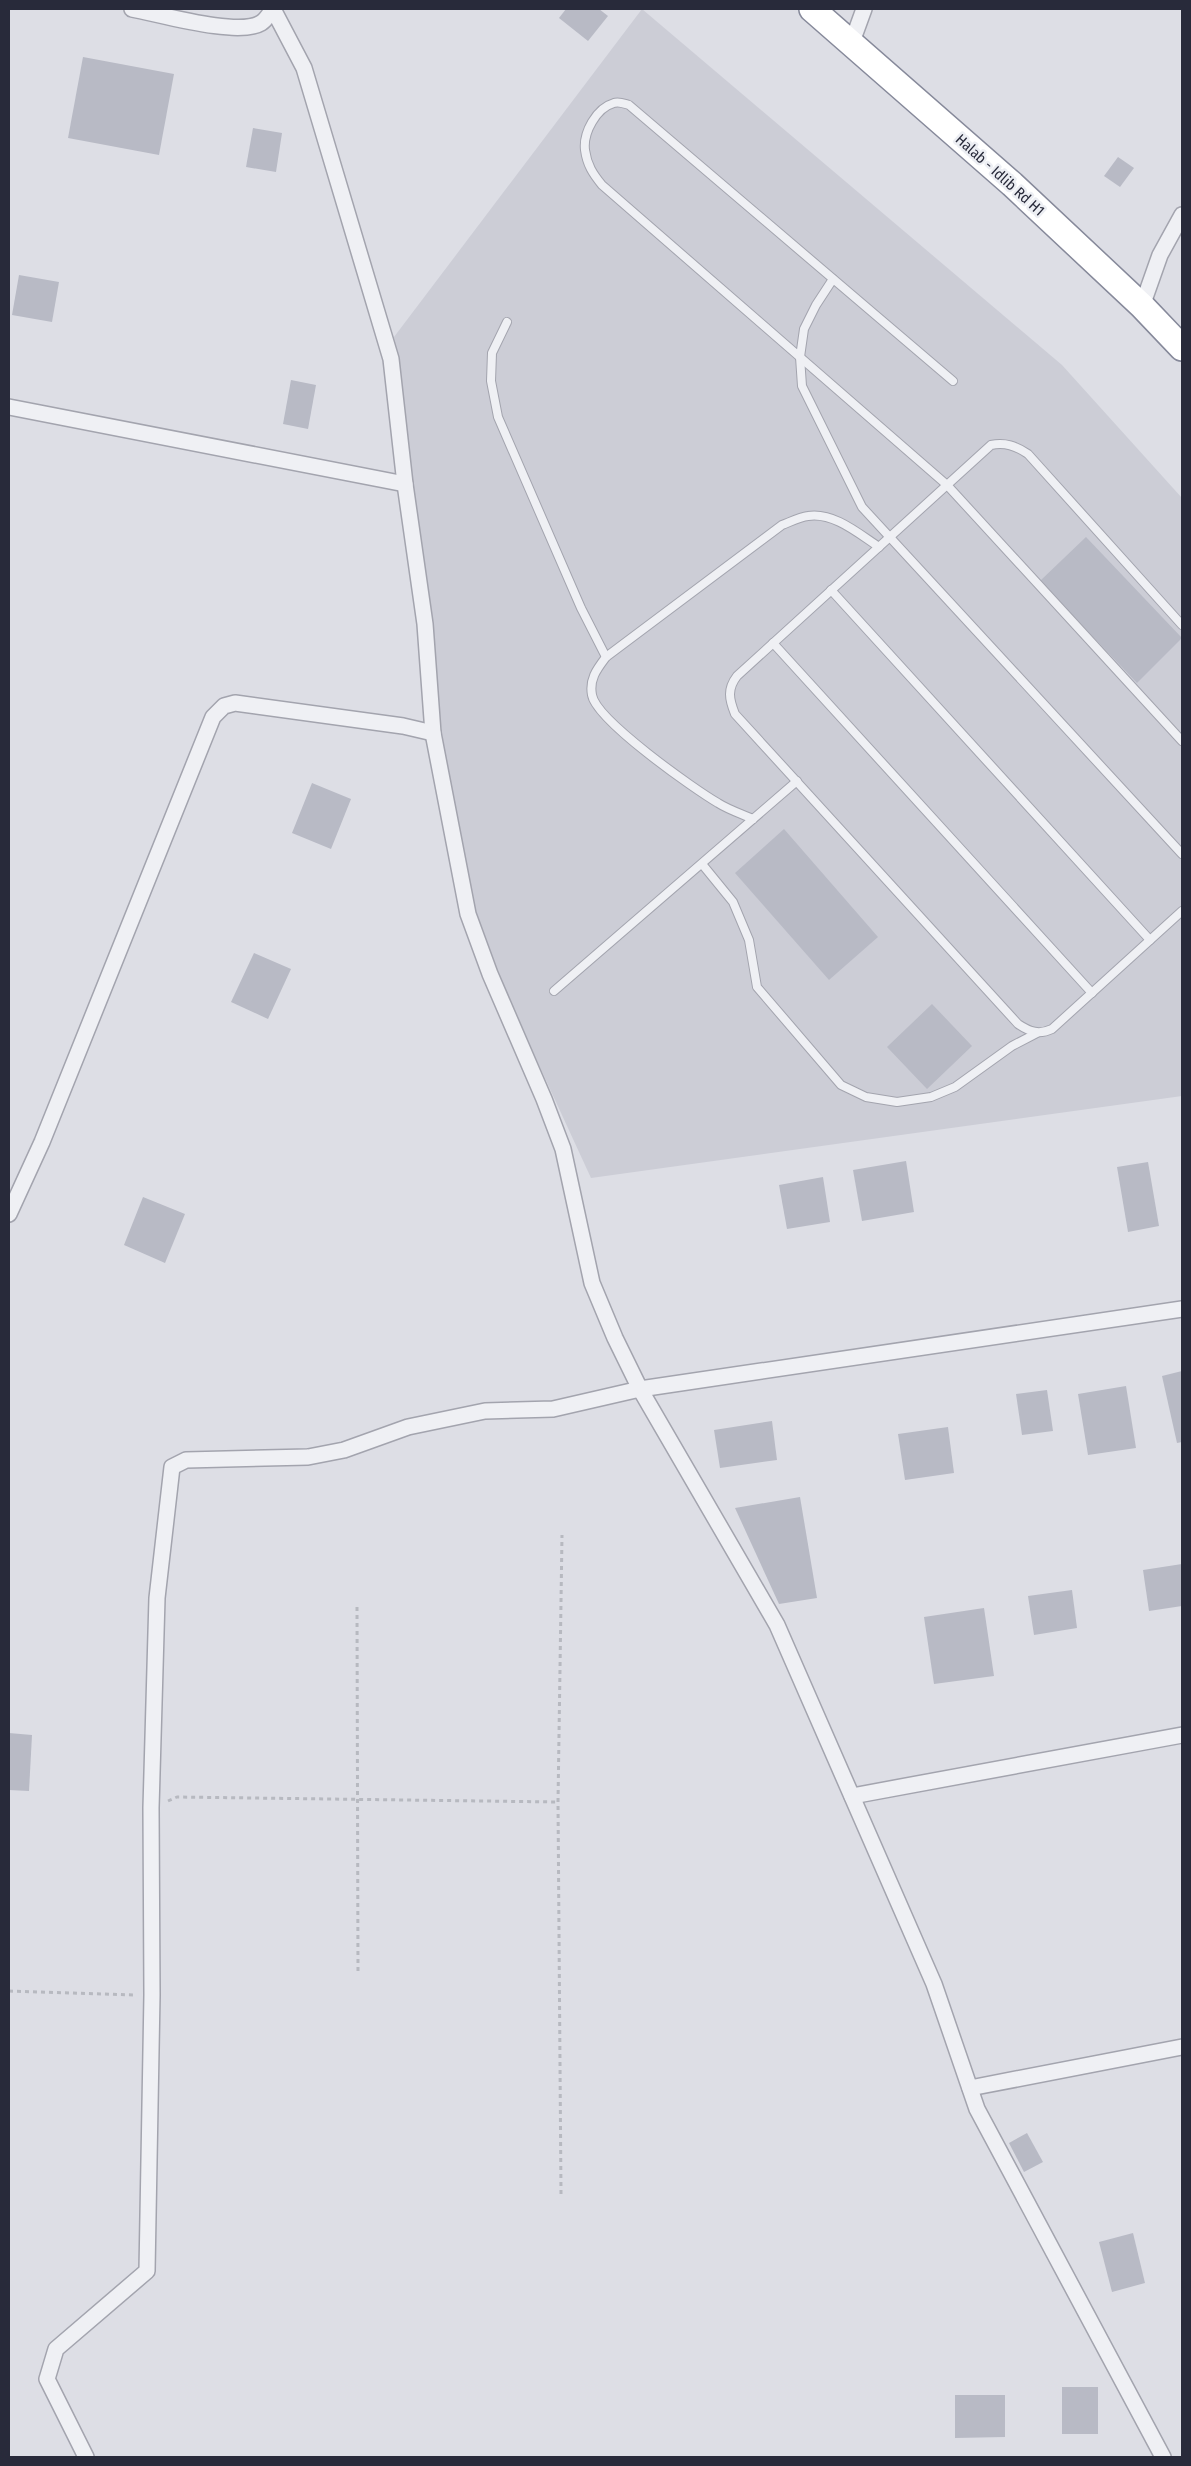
<svg xmlns="http://www.w3.org/2000/svg" width="1191" height="2466" font-family="'Fira Sans Condensed',sans-serif">
<rect width="100%" height="100%" fill="#dddee5"/>
<path fill="#cccdd6" d="M642,9L1062,365L1182,498V1096L591,1178L462,898L394,337Z"/>
<g fill="#b8bac5">
<path d="M566,9H599L608,16L588,41L559,18Z"/>
<path d="M83,57L174,74L159,155L68,138Z"/>
<path d="M253,128L282,133L276,172L246,167Z"/>
<path d="M1118,157L1134,168L1120,187L1104,176Z"/>
<path d="M19,275L59,282L52,322L12,315Z"/>
<path d="M291,380L316,385L308,429L283,424Z"/>
<path d="M1086,537L1182,638L1137,683L1040,581Z"/>
<path d="M312,783L351,799L331,849L292,833Z"/>
<path d="M784,829L878,937L829,980L735,873Z"/>
<path d="M254,953L291,969L268,1019L231,1002Z"/>
<path d="M932,1004L972,1046L927,1089L887,1047Z"/>
<path d="M906,1161L914,1212L862,1221L853,1170Z"/>
<path d="M1148,1162L1159,1226L1128,1232L1117,1167Z"/>
<path d="M823,1177L830,1222L787,1229L779,1185Z"/>
<path d="M143,1197L185,1214L165,1263L124,1245Z"/>
<path d="M1182,1371V1442L1177,1443L1162,1376Z"/>
<path d="M1126,1386L1136,1448L1088,1455L1078,1394Z"/>
<path d="M1047,1390L1053,1431L1022,1435L1016,1394Z"/>
<path d="M772,1421L777,1460L720,1468L714,1430Z"/>
<path d="M948,1427L954,1473L905,1480L898,1434Z"/>
<path d="M800,1497L817,1598L779,1604L735,1508Z"/>
<path d="M1182,1564V1606L1149,1611L1143,1570Z"/>
<path d="M1072,1590L1077,1628L1034,1635L1028,1596Z"/>
<path d="M984,1608L994,1676L934,1684L924,1617Z"/>
<path d="M9,1733L32,1735L29,1791L9,1790Z"/>
<path d="M1027,2133L1043,2162L1024,2172L1009,2143Z"/>
<path d="M1133,2233L1145,2283L1112,2292L1099,2242Z"/>
<rect x="1062" y="2387" width="36" height="47"/>
<path d="M955,2395H1005V2437L955,2438Z"/>
</g>
<g fill="none" stroke-linecap="round" stroke-linejoin="round">
<g stroke="#a3a4ae" stroke-width="10">
<g id="service">
<path d="M833,279L816,305L804,329L800,357L802,386L862,507L1182,854"/>
<path d="M507,322L492,353L491,381L498,417L581,608L606,657"/>
<path d="M953,381L629,105C625,104 619,101 614,103C596,108 583,133 585,150C587,165 593,174 602,185L947,485L1182,741"/>
<path d="M831,590L1150,940"/>
<path d="M1182,625L1028,454C1016,446 1005,442 991,445L737,676C727,689 729,699 735,714L1018,1024C1030,1032 1039,1035 1052,1029L1182,911"/>
<path d="M773,643L1092,993"/>
<path d="M753,819C742,814 729,810 718,803C694,789 596,720 592,695C589,679 597,669 606,657L782,525C790,522 800,517 808,516C834,512 859,534 879,547"/>
<path d="M702,864L733,902L749,940L757,987L841,1085L866,1097L897,1102L931,1097L955,1087L1012,1046L1037,1033"/>
<path d="M554,991L797,781"/>
</g>
</g>
<g stroke="#a3a4ae" stroke-width="18">
<g id="minor">
<path d="M132,9C160,14 238,37 261,23C266,20 270,13 273,9"/>
<path d="M273,9L304,68L391,359L405,484L425,624L433,733L468,914L490,974L544,1099L563,1149L592,1283L615,1338L640,1389L777,1625L934,1984L977,2109L1163,2457"/>
<path d="M852,42L864,9"/>
<path d="M1142,306L1160,255L1182,215"/>
<path d="M9,407L405,484"/>
<path d="M9,1214L42,1142L213,717L224,706L235,703L403,726L433,733"/>
<path d="M852,1796L1182,1735"/>
<path d="M970,2088L1182,2047"/>
<path d="M86,2457L47,2379L56,2349L147,2271L152,1995L151,1808L157,1598L172,1467L186,1460L308,1457L344,1450L408,1427L485,1411L553,1409L640,1389L1182,1309"/>
</g>
</g>
<g stroke="#86899a" stroke-width="28">
<path id="trunk" d="M812,9L1012,184L1142,306L1182,348"/>
</g>
<g stroke="#b7b9c0" stroke-width="3" stroke-dasharray="4 4" stroke-linecap="butt">
<path d="M357,1607L358,1974"/>
<path d="M168,1801L177,1797L558,1802"/>
<path d="M9,1991L136,1995"/>
<path d="M561,2194L558,1802L562,1535"/>
</g>
<use href="#service" stroke="#eff0f4" stroke-width="8"/>
<use href="#minor" stroke="#eff0f4" stroke-width="15"/>
<use href="#trunk" stroke="#fff" stroke-width="25"/>
</g>
<g text-anchor="middle" dominant-baseline="central" stroke-width="5" stroke-linejoin="round" paint-order="stroke">
<g font-size="15" fill="#282a3a" stroke="#eceef3">
<text transform="translate(1000 175) rotate(42)">Halab - Idlib Rd H1</text>
</g>
</g>
<rect width="1191" height="2466" fill="none" stroke="#282a3a" stroke-width="20"/>
</svg>
